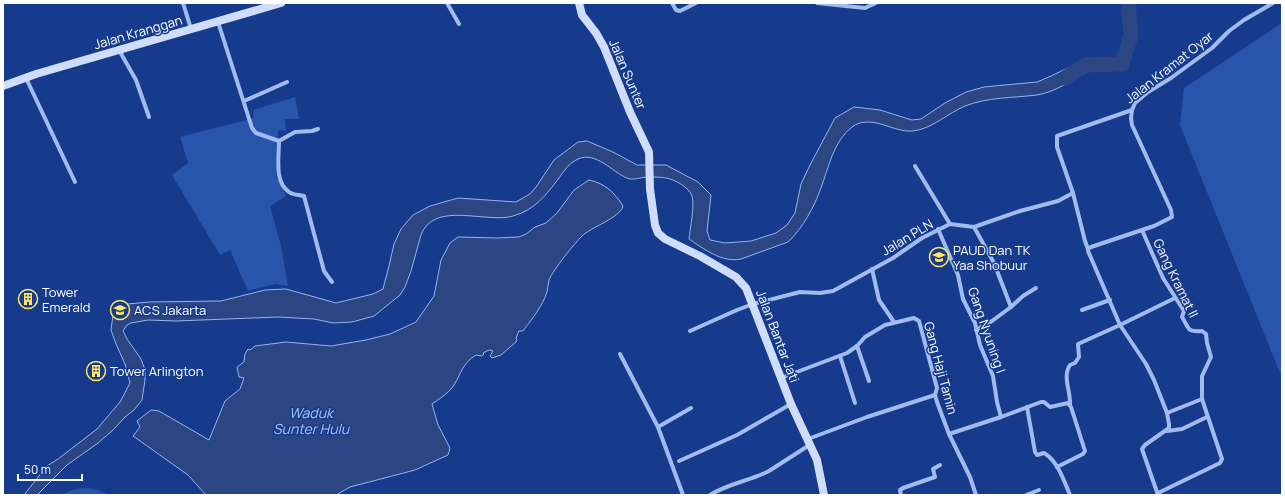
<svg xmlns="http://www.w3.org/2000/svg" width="1285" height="498" font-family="Manrope,sans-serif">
<rect width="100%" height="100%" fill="#163b8d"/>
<g fill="#2954ac">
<path d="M1282,23V378L1180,125L1184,88Z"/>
<path d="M295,97L299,119H285L286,131L278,130L276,158L277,178L286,196L270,206L281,246L288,286L275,284L248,291L230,250L220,255L172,175L188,163L180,137L254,118L253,110Z"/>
<path d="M83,488L95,489L109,495H60L72,490Z"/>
</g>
<g fill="#2b4683" stroke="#94b4f2">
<path d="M1080,62L1086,72C1071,81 1055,92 1037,95C1013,98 988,97 965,106C948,113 932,129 913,131C893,133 871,113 852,127C834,140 828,169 821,188C814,207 803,228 788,242L741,259C722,263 704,249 689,239C690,229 695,205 692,196C690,188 674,179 666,178C660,177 654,177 648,177C641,177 633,181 627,178C612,172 596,151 578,159C569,163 564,171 559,178C546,195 535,210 513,216C487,224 434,200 421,235L411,271L405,287L400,295L374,316L352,322L333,323L314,319L278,317L176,321L148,320L131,323L127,325L123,331L127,339L141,359L145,370V380L142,400L134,410L125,417L113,430L98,443L67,465L37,495H24L47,466L58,459L97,429L120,402L130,383L125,364L116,344L111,330L113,315L118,309L128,304L149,302L221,301L265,290L286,289L336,303L373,294L383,289L389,266L394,244L401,229L413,215L430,206L458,198L516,202L530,194L536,187L554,160L578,142L587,141L613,152L637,165H666L698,182L711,195L707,231L710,240L725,243L751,241L776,233L787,225L795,213L801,184L810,165L835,118L854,107L880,110L912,120L921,119L945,103L966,92L984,87L1037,82L1051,76Z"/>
<path d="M589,180C606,184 614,192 623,206C620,218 591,227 582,236C574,244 553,270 549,280C548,284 548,288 547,292C542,307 532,319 523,331H519L516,338L517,341L501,355L492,358L490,356L493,351L489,350L483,353L484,354L482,356L476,355C462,364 462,372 454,385C449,393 439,399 432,404L438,425L450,448L448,455L415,470L350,487L336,495H206L188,475L133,436L140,427L137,421L151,410L159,411L209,440L225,401L240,389L244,378L239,377L237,367L244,362L245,354L248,349L250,350L255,346L286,342L331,346L366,340L390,334L416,322L434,296L441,260L450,243L458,237L498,238L519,237L526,234L535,227L546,223L557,213L574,190Z"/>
</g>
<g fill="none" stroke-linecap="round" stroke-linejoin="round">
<path stroke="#2b4683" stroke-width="15" d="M1065,78L1086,65L1122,64L1131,35L1128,3"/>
<g stroke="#a1bbef" stroke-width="4">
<path d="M183,3L191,29"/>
<path d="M447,3L459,24"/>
<path d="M672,3L676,10L680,11L696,3"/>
<path d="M817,3L865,8L876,3"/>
<path d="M218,22L252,128L256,133L279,141C279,157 274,182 289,192C293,195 300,195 304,196L324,271L332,282"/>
<path d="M119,50L136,80L149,117"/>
<path d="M26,78L75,182"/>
<path d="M244,101L287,82"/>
<path d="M1132,110L1131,118L1132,125L1171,210L1172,217L1154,226L1091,247L1088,249V251L1120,325L1146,364L1154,380L1167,413L1169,424V428L1145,445L1142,449L1158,495"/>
<path d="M279,141L295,132L312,131L318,129"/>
<path d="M915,166L950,224"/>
<path d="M974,227L994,263L1011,307"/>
<path d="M938,229L958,275L963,299L975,323L980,345L993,376L997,402L1001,417"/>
<path d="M1142,230L1163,278L1184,311L1182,317C1190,330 1187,332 1202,331L1206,334L1207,343L1211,357L1202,376V399L1222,459L1220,463L1158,493"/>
<path d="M1088,249L1085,241L1073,193L1057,147V136L1132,110L1135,103L1148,92L1171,78L1212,48L1229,31L1244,20L1273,3"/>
<path d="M872,269L879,300L894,322"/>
<path d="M1082,310L1110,300"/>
<path d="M976,330L992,321L1011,307L1023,296L1036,288"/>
<path d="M690,331L737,310L753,304L800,292L820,293L833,291L893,258L922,238L950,224L974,227L1020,211L1058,201L1073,193"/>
<path d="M857,346L869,381"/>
<path d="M620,354L658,427L683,495"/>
<path d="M840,356L855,403"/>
<path d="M781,378L847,353L857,346L865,337L885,325L914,318L919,321L937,388L935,395L937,402L949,434L970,477L976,495"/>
<path d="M1070,405C1071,391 1062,377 1070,365L1075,363L1079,357L1078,344L1120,325L1175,298"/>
<path d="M1027,407L1035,452L1037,455L1044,453C1058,461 1064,481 1070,495"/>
<path d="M1167,413L1202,399"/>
<path d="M658,427L691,408"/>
<path d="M1167,431L1182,429L1207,417"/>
<path d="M949,434L1001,417L1041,402H1044L1050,407L1068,403L1071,407L1085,451L1083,454L1057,467"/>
<path d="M808,439L867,417L935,395"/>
<path d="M679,461L737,435L791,404"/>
<path d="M710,495C729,483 750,481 769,471L811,444"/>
<path d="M901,495L900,490L903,488L935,477L933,469L940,465"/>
<path d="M1026,495L1039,490"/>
</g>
<g stroke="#cfdcfb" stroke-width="8">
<path d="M579,3L582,15L596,33L604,47L630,112L649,152L650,189L655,225L658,233L665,239L700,256L736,277L746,288L791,404L817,460L824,495"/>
<path d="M3,86L36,74L281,3"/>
</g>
</g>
<defs>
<g id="school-ring" transform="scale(1)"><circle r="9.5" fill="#163b8d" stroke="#ffe560" stroke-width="1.5"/><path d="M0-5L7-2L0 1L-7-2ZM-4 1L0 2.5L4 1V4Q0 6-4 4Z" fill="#ffe560"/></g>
<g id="building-ring" transform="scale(1)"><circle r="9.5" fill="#163b8d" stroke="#ffe560" stroke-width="1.5"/><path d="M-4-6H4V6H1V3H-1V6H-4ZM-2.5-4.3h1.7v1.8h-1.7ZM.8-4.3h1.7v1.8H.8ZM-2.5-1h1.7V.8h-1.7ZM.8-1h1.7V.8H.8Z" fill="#ffe560"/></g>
</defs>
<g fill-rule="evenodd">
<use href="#school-ring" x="939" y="257"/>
<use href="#building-ring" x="28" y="299"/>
<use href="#school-ring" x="120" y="310"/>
<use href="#building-ring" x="96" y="371"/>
</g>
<g text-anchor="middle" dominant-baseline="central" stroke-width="3" stroke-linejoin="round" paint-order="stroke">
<g font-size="13" fill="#fff" stroke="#163b8d">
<text transform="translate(138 32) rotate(-16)">Jalan Kranggan</text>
<text transform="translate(1169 67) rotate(-38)">Jalan Kramat Oyar</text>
<text transform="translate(628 74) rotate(67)">Jalan Sunter</text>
<text transform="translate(907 237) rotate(-31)">Jalan PLN</text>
<text transform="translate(1176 278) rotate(64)">Gang Kramat II</text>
<text transform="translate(987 330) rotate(71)">Gang Nyuning I</text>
<text transform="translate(778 336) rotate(69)">Jalan Bantar Jati</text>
<text transform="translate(941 368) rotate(75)">Gang Haji Tamin</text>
</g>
<g font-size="13" fill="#fff" stroke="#163b8d" text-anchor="start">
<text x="953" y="250">PAUD Dan TK<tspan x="953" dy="15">Yaa Shobuur</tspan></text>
<text x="42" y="292">Tower<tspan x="42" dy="15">Emerald</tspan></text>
<text x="134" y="310">ACS Jakarta</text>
<text x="110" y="371">Tower Arlington</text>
</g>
<g font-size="14" font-style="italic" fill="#adc6f7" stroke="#163b8d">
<text x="311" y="412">Waduk<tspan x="311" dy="16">Sunter Hulu</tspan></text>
</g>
</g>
<rect width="1285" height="498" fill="none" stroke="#ffffff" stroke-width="8"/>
<path d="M18 474v6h64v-6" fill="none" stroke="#ffffff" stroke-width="2"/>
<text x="24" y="474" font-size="12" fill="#ffffff" stroke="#163b8d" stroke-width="3" paint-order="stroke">50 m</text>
</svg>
